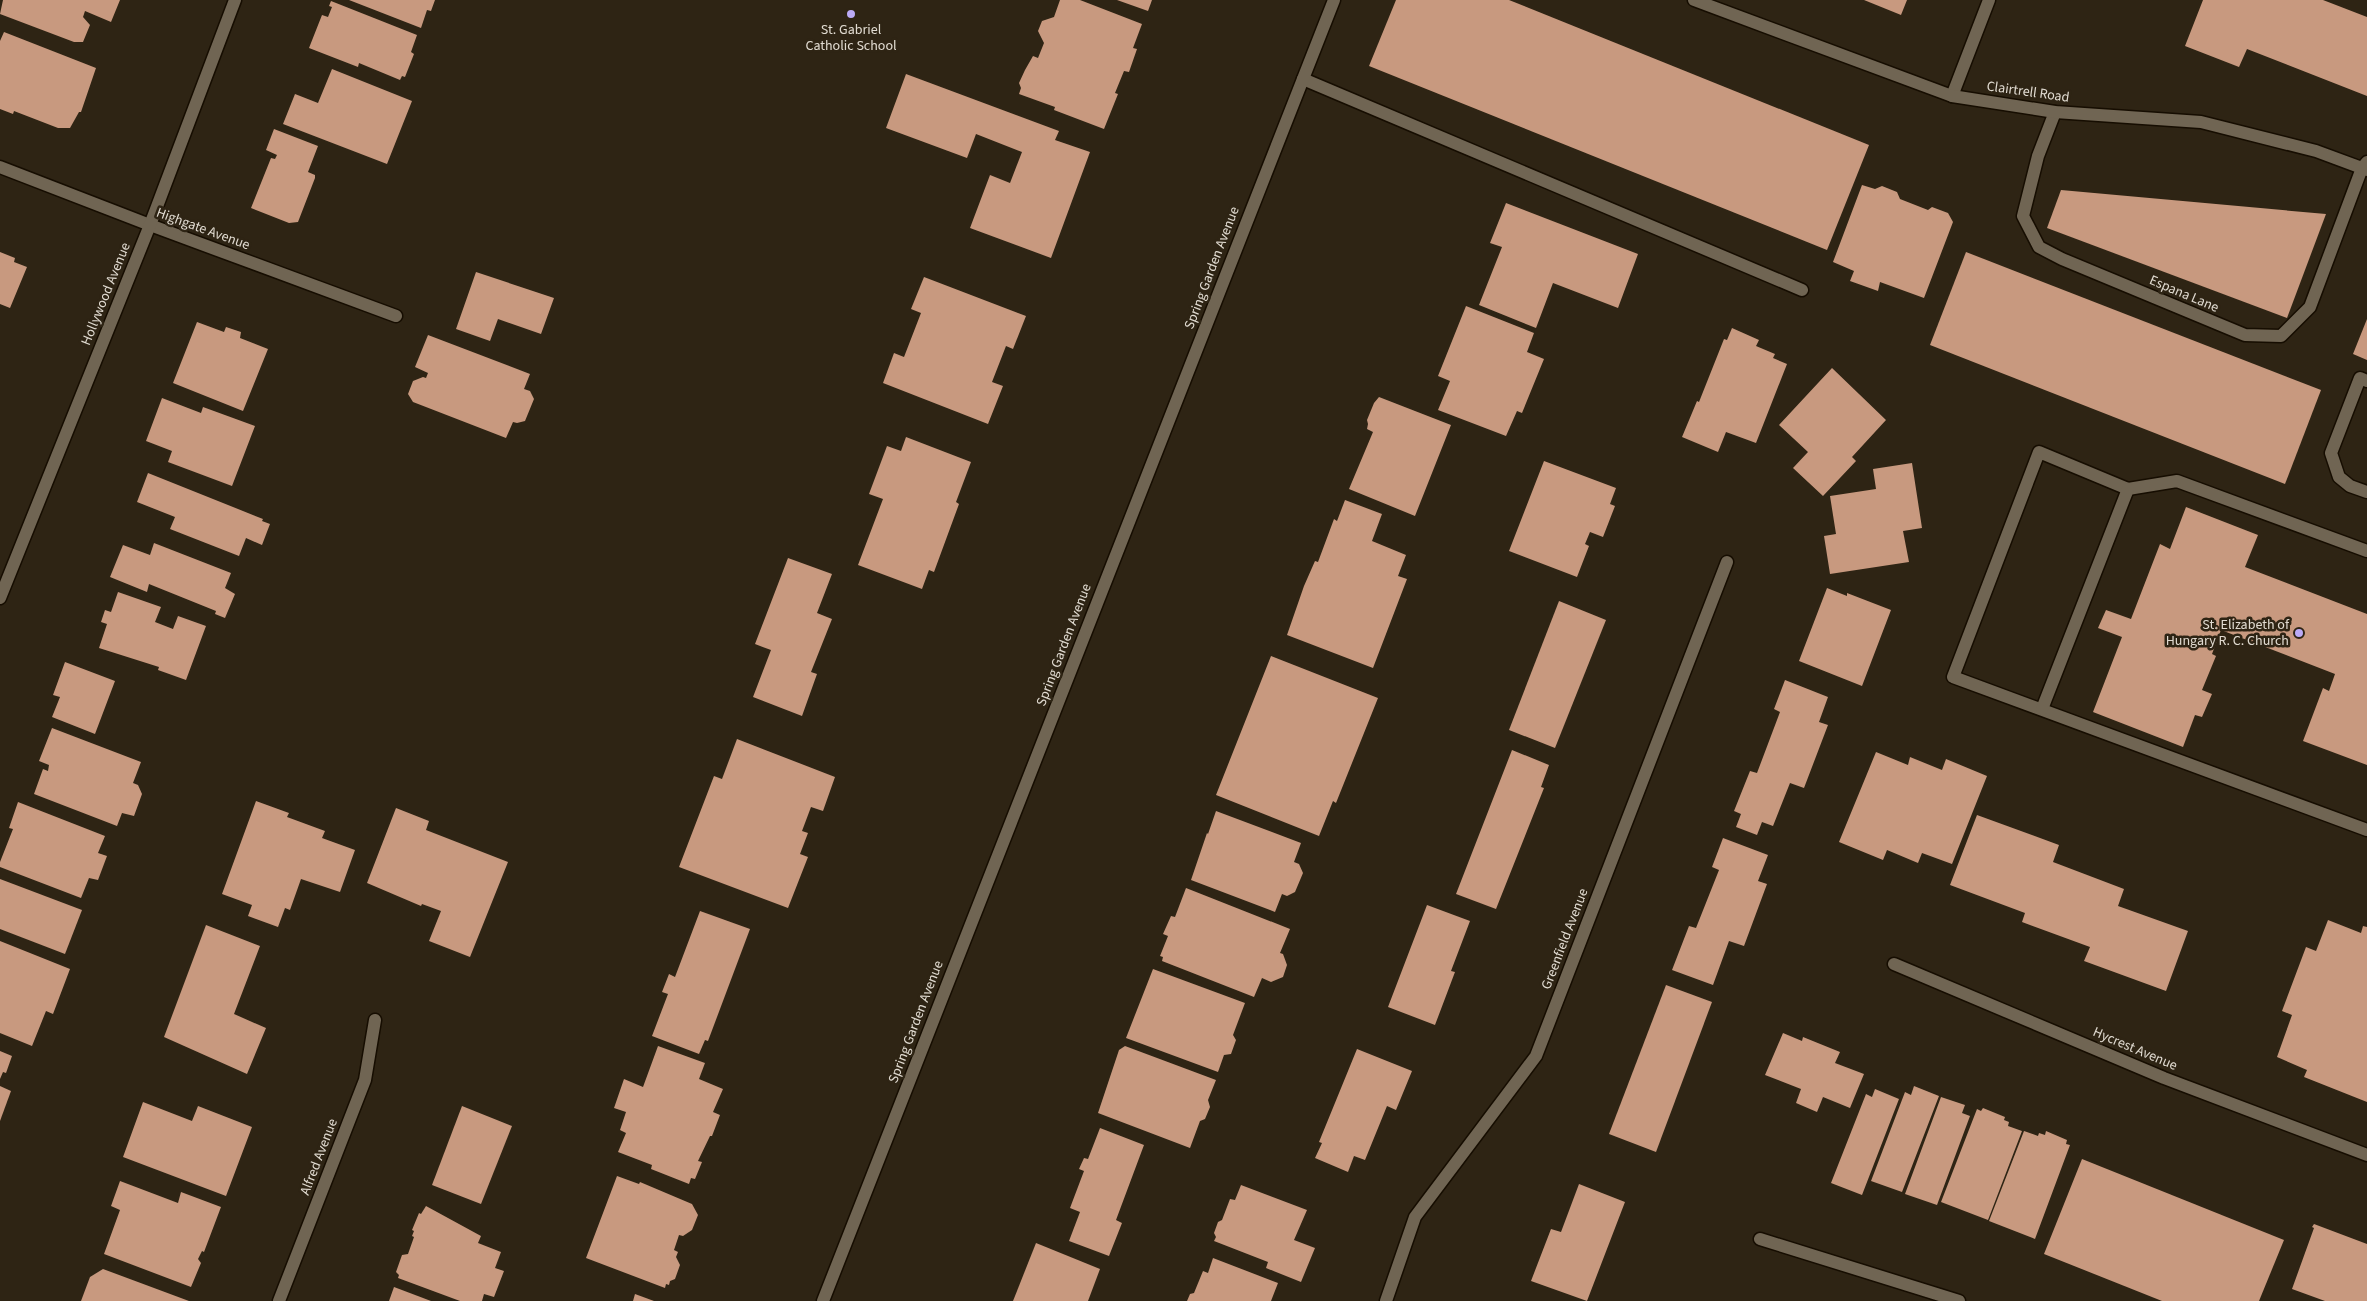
<svg xmlns="http://www.w3.org/2000/svg" width="2367" height="1301" font-family="'Source Sans 3',sans-serif">
<rect width="100%" height="100%" fill="#2e2414"/>
<g fill="#c8997f">
<path d="M3,0H120L111,22L85,11L83,17L90,25L83,42H74L0,14Z"/>
<path d="M349,0H435L431,11L427,10L421,28Z"/>
<path d="M1060,0H1080L1142,24L1133,48L1137,49L1129,72L1124,71L1115,93L1118,94L1104,129L1054,110L1055,107L1019,94L1021,88L1019,83L1025,70L1033,56L1038,58L1044,43L1038,31L1042,21L1054,17Z"/>
<path d="M1117,0H1152L1148,11Z"/>
<path d="M1396,0H1509L1869,145L1827,250L1369,66Z"/>
<path d="M1864,0H1907L1901,15Z"/>
<path d="M2203,0H2323L2367,17V96L2247,49L2239,67L2185,46Z"/>
<path d="M331,1L417,35L411,52L414,54L405,77L402,76L400,80L359,63L358,67L309,48L322,15L328,17L332,7L329,6Z"/>
<path d="M4,32L96,68L81,112H79L70,128H58L14,111L13,114L0,109V41Z"/>
<path d="M332,69L412,101L387,164L283,124L295,94L318,103Z"/>
<path d="M906,74L1059,131L1055,140L1090,152L1051,258L970,228L990,175L1010,183L1022,152L976,134L967,158L886,128Z"/>
<path d="M274,129L318,146L308,172L315,175V178L298,222L289,223L251,208L271,158L275,159L277,155L266,150Z"/>
<path d="M1862,185L1875,189L1882,186L1897,192L1900,199L1928,210L1932,207L1948,213L1953,222L1924,298L1880,282L1878,291L1850,281L1854,271L1833,262Z"/>
<path d="M2061,190L2326,214L2287,318L2047,228Z"/>
<path d="M1506,203L1638,254L1618,308L1553,283L1536,328L1479,305L1502,247L1490,243Z"/>
<path d="M0,252L15,258L14,262L27,267L10,308L0,304Z"/>
<path d="M1966,252L2321,390L2285,484L1930,345Z"/>
<path d="M476,272L554,298L541,334L498,319L490,341L456,329Z"/>
<path d="M924,277L1026,316L1013,349L1006,346L992,382L1003,386L988,424L883,383L894,353L904,357L921,313L911,309Z"/>
<path d="M1466,306L1534,333L1527,352L1544,359L1522,413L1517,411L1506,436L1438,410L1450,381L1438,376Z"/>
<path d="M2367,319V360L2353,354Z"/>
<path d="M197,322L224,332L226,327L241,332L240,338L268,349L243,411L173,383Z"/>
<path d="M1732,328L1759,340L1756,346L1775,354L1773,358L1787,364L1756,443L1726,432L1718,452L1682,437L1697,401L1699,402L1724,339L1727,340Z"/>
<path d="M428,335L530,374L524,389L530,391L534,399L525,421L517,423L513,422L506,438L413,402L408,394L413,381L423,377L426,378L428,373L415,367Z"/>
<path d="M1832,368L1886,420L1852,457L1856,461L1823,496L1793,468L1808,452L1779,425Z"/>
<path d="M1379,397L1451,425L1415,516L1349,489L1373,432L1367,429L1368,424L1367,420L1374,403Z"/>
<path d="M162,398L201,413L203,407L255,426L232,486L168,462L172,451L146,441Z"/>
<path d="M906,437L971,462L956,502L959,504L934,572L929,570L922,589L858,565L883,499L869,494L887,446L901,451Z"/>
<path d="M1544,461L1616,488L1610,504L1615,506L1603,537L1590,532L1585,544L1589,546L1577,577L1509,551Z"/>
<path d="M1912,463L1922,528L1903,531L1909,562L1830,574L1824,536L1836,534L1830,496L1876,489L1873,469Z"/>
<path d="M148,473L263,519L262,521L270,524L262,545L246,538L239,556L170,529L175,517L137,502Z"/>
<path d="M1345,500L1382,514L1372,541L1406,555L1398,576L1407,579L1373,668L1287,635L1304,586L1315,561L1318,562L1334,519L1337,521Z"/>
<path d="M2186,507L2258,535L2245,567L2367,614V765L2303,741L2323,688L2329,691L2335,674L2221,630L2212,654L2216,656L2202,690L2212,694L2202,717L2195,715L2183,747L2093,712L2122,637L2098,628L2106,610L2131,619L2160,544L2170,549Z"/>
<path d="M154,543L231,573L225,588L235,594L225,618L215,614L216,611L149,584L147,592L110,577L123,545L150,555Z"/>
<path d="M788,558L832,574L817,613L832,619L811,672L817,674L802,716L753,697L771,650L755,644Z"/>
<path d="M1827,588L1847,596V593L1891,610L1862,686L1799,661Z"/>
<path d="M118,592L161,607L155,622L173,629L178,616L206,626L186,680L158,670L159,667L99,648L107,624L101,622L105,610L111,612Z"/>
<path d="M1559,601L1606,620L1555,748L1509,730Z"/>
<path d="M1271,656L1378,698L1336,803L1333,801L1319,836L1216,795Z"/>
<path d="M65,662L115,681L95,734L52,717L60,697L53,695Z"/>
<path d="M1785,680L1828,697L1819,722L1828,725L1804,788L1790,783L1773,826L1762,822L1757,835L1736,827L1741,814L1734,811L1750,771L1757,773L1780,712L1774,709Z"/>
<path d="M52,728L141,762L133,783L138,785L142,794L134,816L122,813L117,826L34,794L43,769L48,771L49,765L39,761Z"/>
<path d="M737,739L835,777L823,811L811,807L802,831L808,833L800,854L808,857L788,908L679,867L714,776L722,779Z"/>
<path d="M1512,750L1549,765L1541,787L1544,788L1496,909L1456,894Z"/>
<path d="M1876,752L1908,765L1910,757L1942,770L1946,759L1987,776L1952,864L1922,853L1918,863L1887,850L1883,860L1839,842Z"/>
<path d="M256,801L289,813L287,817L325,831L322,838L355,850L340,892L301,879L290,910L285,908L278,927L248,916L252,905L222,894Z"/>
<path d="M18,802L105,836L98,853L107,856L98,880L89,878L81,898L0,867V862L13,829L9,828Z"/>
<path d="M396,808L429,821L426,830L508,862L470,957L429,941L441,911L422,904L421,906L367,883Z"/>
<path d="M1216,811L1301,843L1294,862L1299,864L1303,873L1295,892L1287,896L1282,894L1275,912L1191,880L1207,833L1208,834Z"/>
<path d="M1977,815L2059,845L2053,862L2124,889L2118,906L2188,931L2166,991L2084,961L2090,947L2022,922L2025,913L1950,885Z"/>
<path d="M1723,838L1768,855L1758,881L1767,884L1744,946L1729,941L1713,985L1672,970L1689,926L1696,928L1719,870L1712,867Z"/>
<path d="M0,879L82,910L65,954L0,929Z"/>
<path d="M1186,888L1290,929L1280,953L1283,954L1287,965L1283,977L1271,982L1262,978L1254,997L1162,961L1163,957L1160,956L1168,936L1163,934L1171,916L1175,917Z"/>
<path d="M1427,905L1470,921L1451,971L1455,972L1435,1025L1388,1007Z"/>
<path d="M700,911L750,929L708,1041L705,1040L699,1054L652,1036L668,994L662,992L669,974L675,977Z"/>
<path d="M2328,920L2361,933L2363,926L2367,927V1102L2304,1077L2307,1070L2277,1057L2292,1015L2282,1011L2306,947L2316,951Z"/>
<path d="M206,925L260,946L234,1014L266,1028L247,1074L164,1037Z"/>
<path d="M0,941L70,969L53,1014L46,1011L32,1046L0,1033Z"/>
<path d="M1153,969L1245,1003L1233,1035L1236,1040L1231,1054L1224,1055L1218,1072L1126,1038Z"/>
<path d="M1666,985L1712,1002L1656,1152L1609,1134Z"/>
<path d="M1783,1033L1802,1041L1803,1037L1840,1052L1835,1063L1864,1074L1850,1108L1823,1097L1817,1112L1796,1103L1801,1089L1765,1075Z"/>
<path d="M658,1046L705,1063L699,1079L723,1089L713,1112L720,1115L712,1136H710L698,1161L702,1162L695,1179L691,1178L689,1184L651,1169L652,1165L618,1152L626,1133L620,1130L626,1112L614,1108L624,1079L643,1087Z"/>
<path d="M1125,1046L1216,1080L1208,1100L1210,1107L1205,1119L1200,1121L1190,1148L1098,1113L1119,1050Z"/>
<path d="M1357,1049L1412,1071L1396,1110L1387,1106L1365,1160L1354,1156L1348,1172L1315,1158L1322,1143L1319,1142Z"/>
<path d="M0,1051L12,1056L6,1073L3,1072L0,1079Z"/>
<path d="M0,1086L11,1091L0,1121Z"/>
<path d="M1914,1086L1939,1096L1902,1192L1871,1181L1905,1092L1911,1095Z"/>
<path d="M1875,1089L1899,1099L1862,1195L1831,1183L1866,1094L1872,1097Z"/>
<path d="M1941,1097L1965,1105L1962,1113L1970,1116L1937,1205L1905,1194Z"/>
<path d="M143,1102L192,1121L198,1106L252,1127L226,1196L123,1157Z"/>
<path d="M462,1106L512,1126L481,1204L432,1185Z"/>
<path d="M1983,1108L2005,1117L2004,1120L2009,1122L2008,1126L2022,1131L1988,1220L1941,1202L1977,1109L1981,1111Z"/>
<path d="M1100,1128L1144,1145L1116,1220L1122,1223L1109,1256L1069,1241L1080,1212L1070,1208L1084,1171L1079,1169L1084,1158L1088,1159Z"/>
<path d="M2024,1131L2038,1136L2039,1133L2045,1135L2046,1131L2067,1140L2066,1144L2070,1145L2035,1239L1989,1221Z"/>
<path d="M2082,1159L2284,1240L2259,1301H2162L2044,1254Z"/>
<path d="M617,1176L639,1184L640,1182L692,1204L698,1215L692,1230L683,1236L679,1235L674,1250L678,1252L676,1257L680,1265L675,1279L670,1281L669,1285L666,1284L665,1288L586,1258Z"/>
<path d="M120,1181L178,1203L181,1192L221,1207L204,1252L202,1251L198,1259L201,1263L191,1287L104,1254L120,1210L111,1206Z"/>
<path d="M1579,1184L1625,1202L1587,1301L1531,1281L1551,1229L1561,1232Z"/>
<path d="M1241,1185L1307,1210L1294,1240L1315,1248L1301,1282L1266,1268L1268,1262L1214,1241L1216,1237L1214,1233L1218,1222L1222,1220L1230,1199L1235,1200Z"/>
<path d="M426,1206L481,1236L478,1243L501,1252L495,1268L504,1271L494,1297L484,1294L482,1301H460L398,1278L399,1275L396,1272L402,1255L408,1254L414,1237L412,1236L414,1231L412,1230L419,1213L421,1214Z"/>
<path d="M2314,1224L2367,1244V1301H2325L2292,1289L2314,1228L2312,1227Z"/>
<path d="M1036,1243L1100,1269L1088,1301H1013Z"/>
<path d="M1213,1258L1278,1283L1271,1301H1187L1190,1294L1194,1293L1203,1271L1208,1273Z"/>
<path d="M103,1269L189,1301H81L90,1277Z"/>
<path d="M394,1287L431,1301H389Z"/>
<path d="M635,1294L654,1301H633Z"/>
</g>
<g fill="none" stroke-linecap="round" stroke-linejoin="round">
<g stroke="#160d01" stroke-width="15">
<g id="lane">
<path d="M1303,79L1802,290"/>
<path d="M1952,96L1989,0"/>
<path d="M2055,112L2038,156L2023,216L2039,247L2062,259L2245,335L2281,336L2310,307L2362,168L2367,162"/>
<path d="M2367,381L2360,378L2331,453L2339,477L2350,486L2367,492"/>
<path d="M2367,551L2177,481L2128,489L2039,452L1953,677L2367,830"/>
<path d="M2042,709L2128,489"/>
<path d="M1760,1239L1959,1301"/>
</g>
</g>
<g stroke="#160d01" stroke-width="15">
<g id="street">
<path d="M1694,0L1952,96L2055,112L2201,122L2316,151L2367,170"/>
<path d="M0,167L150,225L396,316"/>
<path d="M0,598L150,225L235,0"/>
<path d="M1894,964L2164,1078L2367,1155"/>
<path d="M279,1301L365,1080L375,1020"/>
<path d="M823,1301L1334,0"/>
<path d="M1386,1301L1415,1217L1536,1056L1727,562"/>
</g>
</g>
<use href="#lane" stroke="#706553" stroke-width="12"/>
<use href="#street" stroke="#706553" stroke-width="12"/>
</g>
<g fill="#bbaaf6" stroke="#2e2414" stroke-width="2">
<circle cx="851" cy="14" r="5"/>
<circle cx="2299" cy="633" r="5"/>
</g>
<g text-anchor="middle" dominant-baseline="central" stroke-width="5" stroke-linejoin="round" paint-order="stroke">
<g font-size="14" fill="#e1dbd1" stroke="#2e2414">
<text x="851" y="30">St. Gabriel<tspan x="851" dy="16">Catholic School</tspan></text>
<text x="2289" y="625" text-anchor="end">St. Elizabeth of<tspan x="2289" dy="16">Hungary R. C. Church</tspan></text>
</g>
<g font-size="14" fill="#e1dbd1" stroke="#2e2414">
<text transform="translate(2028 92) rotate(8)">Clairtrell Road</text>
<text transform="translate(203 229) rotate(20)">Highgate Avenue</text>
<text transform="translate(1212 268) rotate(-69)">Spring Garden Avenue</text>
<text transform="translate(106 294) rotate(-68)">Hollywood Avenue</text>
<text transform="translate(2184 294) rotate(23)">Espana Lane</text>
<text transform="translate(1064 645) rotate(-69)">Spring Garden Avenue</text>
<text transform="translate(1565 939) rotate(-69)">Greenfield Avenue</text>
<text transform="translate(916 1022) rotate(-69)">Spring Garden Avenue</text>
<text transform="translate(2135 1049) rotate(23)">Hycrest Avenue</text>
<text transform="translate(319 1157) rotate(-69)">Alfred Avenue</text>
</g>
</g>
</svg>
